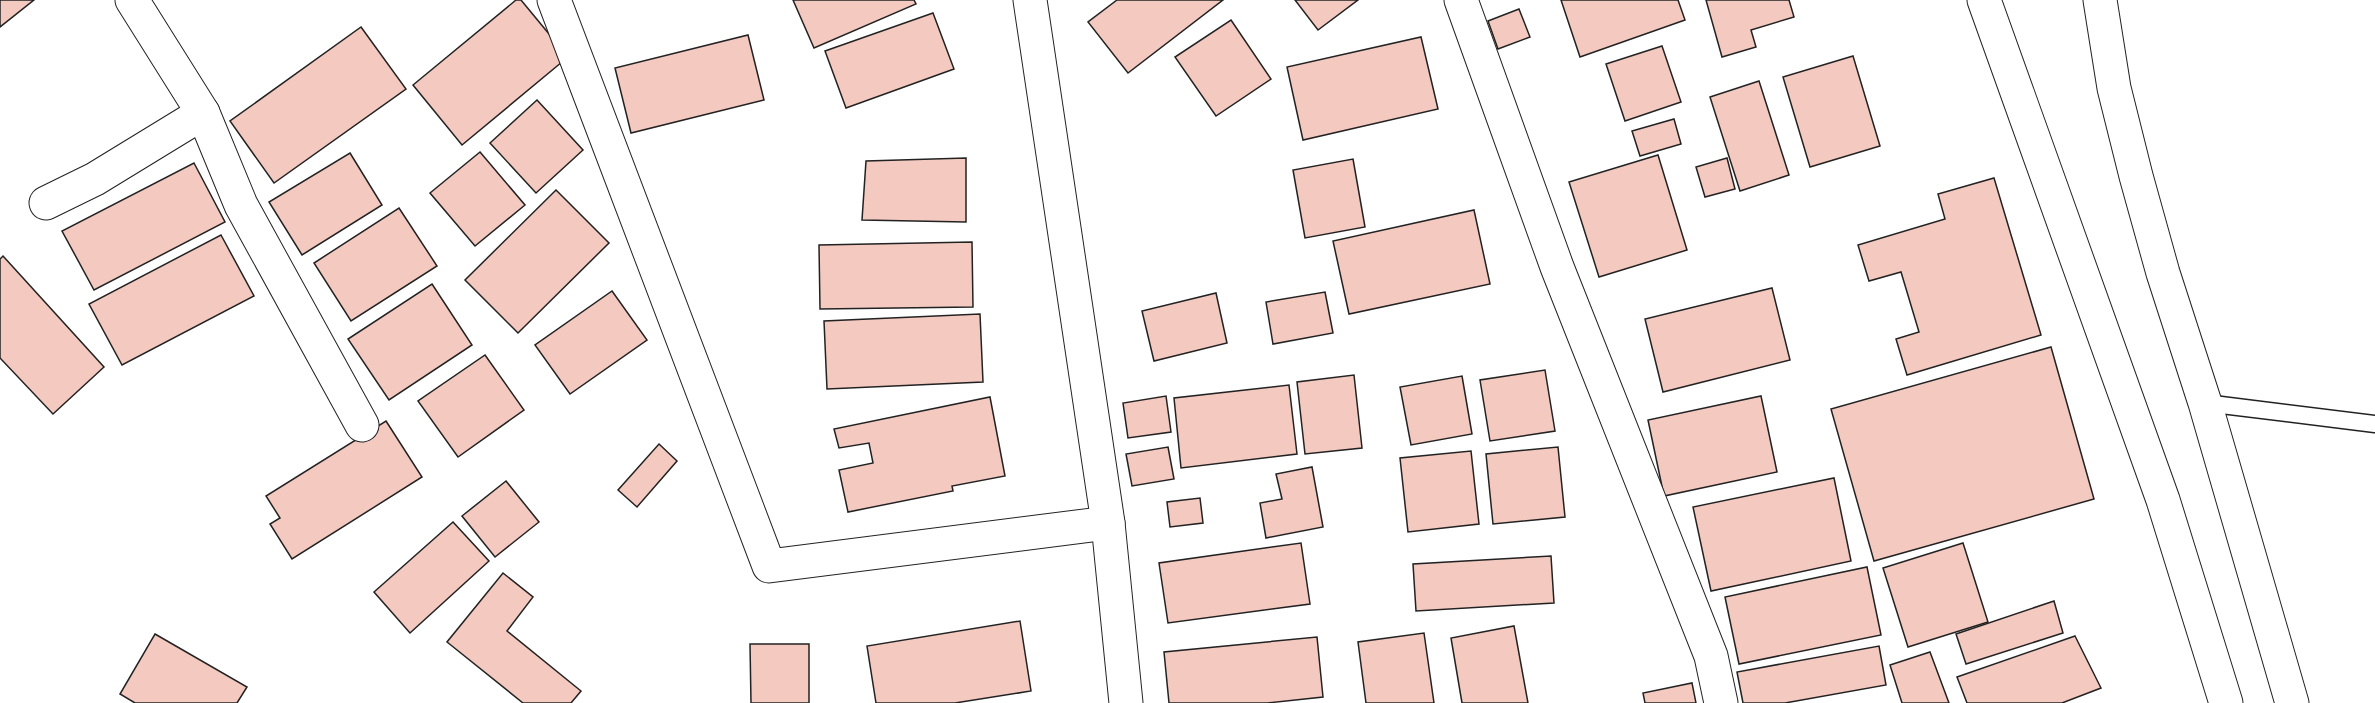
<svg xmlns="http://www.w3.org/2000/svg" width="2375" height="703" font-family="Lora,serif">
<rect width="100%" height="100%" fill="#fff"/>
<g fill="#f3c9c0" stroke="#222" stroke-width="1.5">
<path d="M0,0H34L0,27Z"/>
<path d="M516,0H521L568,57L462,145L413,85Z"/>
<path d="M793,0H914L916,4L814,48Z"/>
<path d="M1117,0H1223L1128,73L1088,22Z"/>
<path d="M1295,0H1358L1318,30Z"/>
<path d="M1561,0H1678L1685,20L1580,57Z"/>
<path d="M1706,0H1789L1794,17L1751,30L1756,47L1722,57Z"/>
<path d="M1519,9L1530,37L1498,49L1488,21Z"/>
<path d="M933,13L954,69L846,108L825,51Z"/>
<path d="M1231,20L1271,79L1216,116L1175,57Z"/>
<path d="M361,27L406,89L274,183L230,121Z"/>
<path d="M748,35L764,100L631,133L615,68Z"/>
<path d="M1421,37L1438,109L1303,140L1287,67Z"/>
<path d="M1662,46L1681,102L1625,121L1606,64Z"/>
<path d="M1853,56L1880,146L1810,167L1783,77Z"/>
<path d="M1759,81L1789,175L1740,191L1710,97Z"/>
<path d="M537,100L583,150L536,193L490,143Z"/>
<path d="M1674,119L1681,144L1640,156L1632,131Z"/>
<path d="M480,152L525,205L475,246L430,193Z"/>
<path d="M350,153L382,205L302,255L269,202Z"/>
<path d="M1658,155L1687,250L1599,277L1569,182Z"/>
<path d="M966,158V222L862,220L866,161Z"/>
<path d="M1727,158L1735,189L1705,197L1696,167Z"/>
<path d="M1353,159L1365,227L1305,238L1293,170Z"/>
<path d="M194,163L225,222L94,290L62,231Z"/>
<path d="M1994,178L2041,335L1907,375L1896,339L1919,332L1901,272L1869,281L1858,245L1945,219L1938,194Z"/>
<path d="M556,190L609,243L518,333L465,280Z"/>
<path d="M399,208L437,266L351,321L314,263Z"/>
<path d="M1474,210L1490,284L1349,314L1333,241Z"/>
<path d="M221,235L254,296L122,365L89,304Z"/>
<path d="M972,242L973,307L820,309L819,245Z"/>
<path d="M3,256L104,367L53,414L0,358V259Z"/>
<path d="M432,284L472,345L389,400L348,339Z"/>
<path d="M1772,288L1790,360L1663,392L1645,319Z"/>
<path d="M612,291L647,340L570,394L535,345Z"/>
<path d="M1325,292L1333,333L1273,344L1266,302Z"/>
<path d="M1216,293L1227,343L1154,361L1142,311Z"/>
<path d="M980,314L983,382L827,389L824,321Z"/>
<path d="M2051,347L2094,499L1874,561L1831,409Z"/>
<path d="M485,355L524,410L458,457L418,401Z"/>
<path d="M1545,370L1555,431L1490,441L1480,380Z"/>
<path d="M1354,375L1362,448L1305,454L1297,382Z"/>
<path d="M1462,376L1472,434L1411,445L1400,387Z"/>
<path d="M1289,385L1297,454L1181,468L1174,398Z"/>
<path d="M1166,396L1171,432L1128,438L1123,403Z"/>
<path d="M1761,396L1777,472L1664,496L1648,420Z"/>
<path d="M990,397L1005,476L952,486L953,491L848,512L839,470L873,463L869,443L839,448L834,429Z"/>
<path d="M386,421L422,477L292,559L270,524L280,518L266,496Z"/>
<path d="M659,444L677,461L637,507L618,490Z"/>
<path d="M1168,447L1174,479L1132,486L1126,454Z"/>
<path d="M1558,447L1565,517L1493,524L1486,454Z"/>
<path d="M1471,451L1479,524L1408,532L1400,458Z"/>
<path d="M1312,467L1323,527L1266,538L1260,503L1282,499L1276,474Z"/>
<path d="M1834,478L1851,561L1711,591L1693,507Z"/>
<path d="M506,481L539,522L495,557L462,516Z"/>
<path d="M1200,498L1203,523L1170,527L1167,502Z"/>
<path d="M453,522L489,561L410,633L374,592Z"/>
<path d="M1301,543L1310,604L1168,623L1159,563Z"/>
<path d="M1963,543L1988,622L1908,647L1883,568Z"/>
<path d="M1551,556L1554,603L1416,611L1413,564Z"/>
<path d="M1867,567L1881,635L1739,664L1725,597Z"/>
<path d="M503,573L533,597L507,631L581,691L571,703H523L447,642Z"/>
<path d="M2054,601L2063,633L1966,664L1956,634Z"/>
<path d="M1020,621L1031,691L955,703H876L867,646Z"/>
<path d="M1514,626L1528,703H1462L1451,638Z"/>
<path d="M1424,633L1434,703H1366L1358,642Z"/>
<path d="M155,634L247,687L237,703H135L120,694Z"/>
<path d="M2075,636L2101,688L2062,703H1967L1957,677Z"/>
<path d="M1317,637L1323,697L1267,703H1169L1164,652Z"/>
<path d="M750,644H809V703H751Z"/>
<path d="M1879,646L1886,685L1785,703H1743L1737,672Z"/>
<path d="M1930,652L1949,703H1902L1890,665Z"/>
<path d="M1692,683L1696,703H1645L1643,693Z"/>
</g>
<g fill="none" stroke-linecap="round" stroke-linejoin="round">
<g stroke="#222" stroke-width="19">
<path id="service" d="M2205,403L2375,424"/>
</g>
<g stroke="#222" stroke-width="35">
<g id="minor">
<path d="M132,0L203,113L241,205L362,425"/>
<path d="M554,0L769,566L1108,523"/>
<path d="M1030,0L1108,523L1126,703"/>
<path d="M1461,0L1557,267L1711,656L1721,703"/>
<path d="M1984,0L2163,500L2226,703"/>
<path d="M2100,0L2114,88L2136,176L2163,273L2205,403L2292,703"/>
<path d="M46,203L95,179L203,113"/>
</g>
</g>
<use href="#service" stroke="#fff" stroke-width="16"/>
<use href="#minor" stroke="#fff" stroke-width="33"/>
</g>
</svg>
